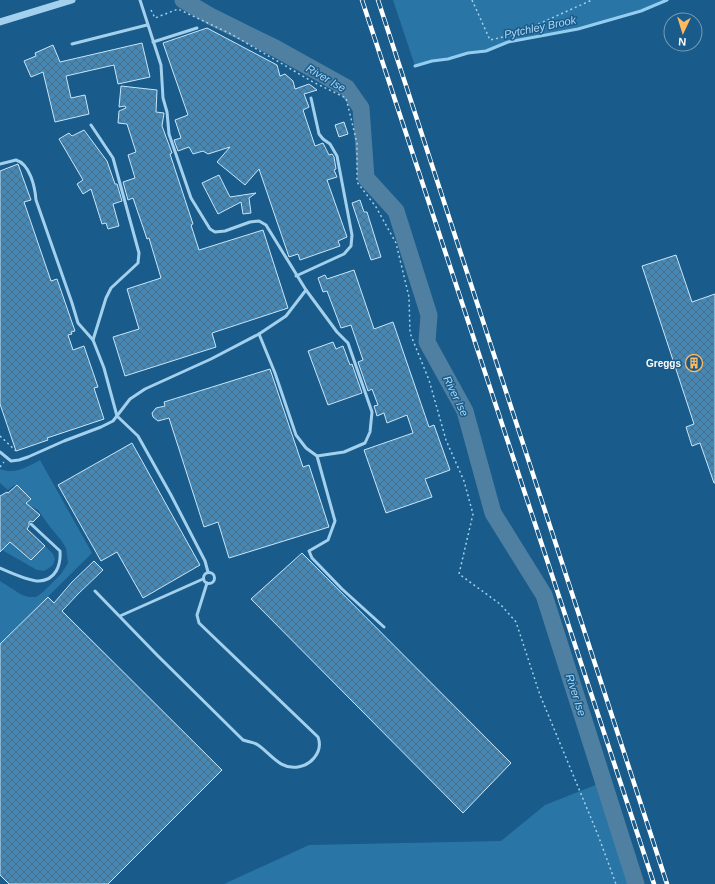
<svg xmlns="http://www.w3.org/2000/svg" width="715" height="884" font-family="Helvetica,sans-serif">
<defs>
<pattern id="building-cross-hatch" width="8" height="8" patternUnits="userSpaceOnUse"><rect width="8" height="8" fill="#4687b4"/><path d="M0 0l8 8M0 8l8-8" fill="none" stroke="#486f8a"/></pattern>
</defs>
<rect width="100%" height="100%" fill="#195b8a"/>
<g fill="#2975a6">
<path d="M393,0H667L641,11L578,29L508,42L486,51L468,53L448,59L432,61L415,66Z"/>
<path d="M40,460L92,553L0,644V581L22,595L29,597H36L43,592L61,574L68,563L66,548L61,540L50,527L38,510L26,504L31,499L17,485L15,486L14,485L8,490L0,483V469C15,475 27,467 40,460Z"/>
<path d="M10,542L31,560L45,546L53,554L55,559L53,565L49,568L44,571L37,570L2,550Z"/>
<path d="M603,782L636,884H224L309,845L501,841L545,805Z"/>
</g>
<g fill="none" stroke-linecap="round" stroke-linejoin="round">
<path stroke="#95cdf0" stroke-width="3" d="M415,66L432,61L448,59L468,53L486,51L508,42L578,29L641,11L667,0"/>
<path stroke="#5080a1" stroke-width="17" d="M183,0L212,17L275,48L347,88L361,108L366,178L396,211L429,315L427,342L465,411L493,513L544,595L636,884"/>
</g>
<g fill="url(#building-cross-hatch)" stroke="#c8e6fa">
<path d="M207,28L277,65L280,76L285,74L293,81L295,89L309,84L317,90L304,94L309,107L303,110L315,146L323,143L329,155L332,154L334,157L336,169L334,170L337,177L327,180L347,237L338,241L340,246L300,260L298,254L289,257L259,169L245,185L217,162L230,147L208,154L203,151L193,154L189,147L178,151L174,140L181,138L175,120L188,115L163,43Z"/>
<path d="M142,43L150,77L118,84L114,65L66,76L71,98L85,95L89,114L55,122L43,72L31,77L24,61L36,56L35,53L53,45L60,62Z"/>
<path d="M121,86L157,90L156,112L164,113L162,126L172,153L170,154L193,224L191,225L199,250L263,230L288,308L212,333L216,347L125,376L113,337L139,329L127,289L161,278L149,238L147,239L133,198L128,200L123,182L135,178L128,155L136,152L127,124L118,123L119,111L126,108L125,106L119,107Z"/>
<path d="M344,122L348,134L339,137L335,125Z"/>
<path d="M84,130L107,161L115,184H117L122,201L113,204L119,226L108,229L106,223L102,224L91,189L83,194L77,184L83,180L59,139L69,133L72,136Z"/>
<path d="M18,164L31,200L24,202L51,281L57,279L75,331L71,332L72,334L68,335L73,350L84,346L98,387L94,388L104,419L47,438L48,440L16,451L0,404V171Z"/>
<path d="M219,175L230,197L256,193L249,198L251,213L243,214L241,202L218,214L202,183Z"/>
<path d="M360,200L364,212H367L381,257L371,260L352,203Z"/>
<path d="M676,255L692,302L715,294V483H714L700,443L692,446L686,427L694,424L642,266Z"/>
<path d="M354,270L374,329L393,322L429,427L434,425L450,470L425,479L432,497L386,513L364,450L413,433L407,415L387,423L384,413L377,416L374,406L378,405L372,389L368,391L358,362L363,360L351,325L341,328L327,291L323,292L318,278L325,275L327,279Z"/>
<path d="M333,342L336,349L343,346L350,365L352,364L362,393L328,405L308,351Z"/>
<path d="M270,369L303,467L309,465L329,527L229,558L218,522L204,527L169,418L158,421L153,417L152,413L156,408L165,406L164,402Z"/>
<path d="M132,443L200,565L143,598L117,552L101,561L58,485Z"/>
<path d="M17,485L31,499L26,503L40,515L33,522L31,521L29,522V526L27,529L45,546L31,560L10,542L0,552V496L7,492L8,493Z"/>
<path d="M302,553L511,763L463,813L251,599Z"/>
<path d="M94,561L103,570L78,594L62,611L222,770L108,884H9L0,875V644L48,597L54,603L72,582Z"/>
</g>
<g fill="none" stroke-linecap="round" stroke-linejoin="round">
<g stroke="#a3d0ed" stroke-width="1.5" stroke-dasharray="2 3" stroke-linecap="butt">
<path d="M472,0L490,40L516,34L592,0"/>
<path d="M151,10L155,18L178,9L231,34L313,82L346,98L357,143V182L376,207L396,243L409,297L410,333L429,380L446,440L464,481L473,514L459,574L500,604L516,622L540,695L598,835L616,884"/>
<path d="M0,436L16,451"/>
<path d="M0,467L4,462"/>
</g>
<g stroke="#a3d0ed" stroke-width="3">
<path d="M140,0L161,65L163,98L167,112L169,134L191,198L210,229L215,232L225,231L250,222L259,221L266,225L306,290L337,332L348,343L372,412L370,432L365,443L344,452L317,456L306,448L296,435L275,373L259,334"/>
<path d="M153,42L197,28"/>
<path d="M72,44L147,25"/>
<path d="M91,125L113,158L139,253L138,263L111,288L106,298L93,340L104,368L117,416L138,436L171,495L205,561L208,572"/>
<path d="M0,164L16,160C30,164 35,187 36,200L72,303L78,323L93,340"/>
<path d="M296,276L344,254L351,246L352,235L337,156L330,144L323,139L319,134L311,98"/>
<path d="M0,452L11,461L19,460L28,457L64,441L101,427L113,421L130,399L145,389L211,359L259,334L286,316L306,290"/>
<path d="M317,456L335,521L328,540L309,551L312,558L342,589L384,627"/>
<path d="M0,568C9,572 29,581 39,581C56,580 61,565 60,551L31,524"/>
<circle cx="209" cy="578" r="5.5"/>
<path d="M95,591L157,655L243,740C248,742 254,742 258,745C271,754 280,770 298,767C304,766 310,763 314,758C319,752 321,745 318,737L199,623L197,615L207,583"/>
<path d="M120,616L203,579"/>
</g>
<path stroke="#a3d0ed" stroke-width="7" d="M0,22L72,0"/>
<g stroke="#fff" stroke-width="4.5">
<g id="rail">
<path d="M362,0L654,884"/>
<path d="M378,0L667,884"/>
</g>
</g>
<use href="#rail" stroke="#195b8a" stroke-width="3" stroke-dasharray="9" stroke-linecap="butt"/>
</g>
<defs>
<g id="building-ring" transform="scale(0.9)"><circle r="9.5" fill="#195b8a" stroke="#ffb95f" stroke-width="1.5"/><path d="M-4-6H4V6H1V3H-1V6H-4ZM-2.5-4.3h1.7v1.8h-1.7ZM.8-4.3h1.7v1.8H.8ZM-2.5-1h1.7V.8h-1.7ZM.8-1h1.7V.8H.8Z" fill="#ffb95f"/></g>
</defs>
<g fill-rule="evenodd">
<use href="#building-ring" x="694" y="363"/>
</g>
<g text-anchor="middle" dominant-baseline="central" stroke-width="3" stroke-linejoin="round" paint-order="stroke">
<g font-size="10" font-weight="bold" fill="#fff" stroke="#195b8a" text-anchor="end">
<text x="681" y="363">Greggs</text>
</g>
<g font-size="11" font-style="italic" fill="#aed9f5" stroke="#195b8a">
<text transform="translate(540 27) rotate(-12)">Pytchley Brook</text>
<text transform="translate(326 78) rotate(30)">River Ise</text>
<text transform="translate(456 396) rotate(64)">River Ise</text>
<text transform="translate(576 695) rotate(72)">River Ise</text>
</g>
</g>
<g transform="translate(683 32) rotate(184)"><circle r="19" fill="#195b8a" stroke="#759db9"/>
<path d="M0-3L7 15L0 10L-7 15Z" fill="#ffb95f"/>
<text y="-6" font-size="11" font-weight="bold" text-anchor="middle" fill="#ffffff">N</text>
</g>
</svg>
